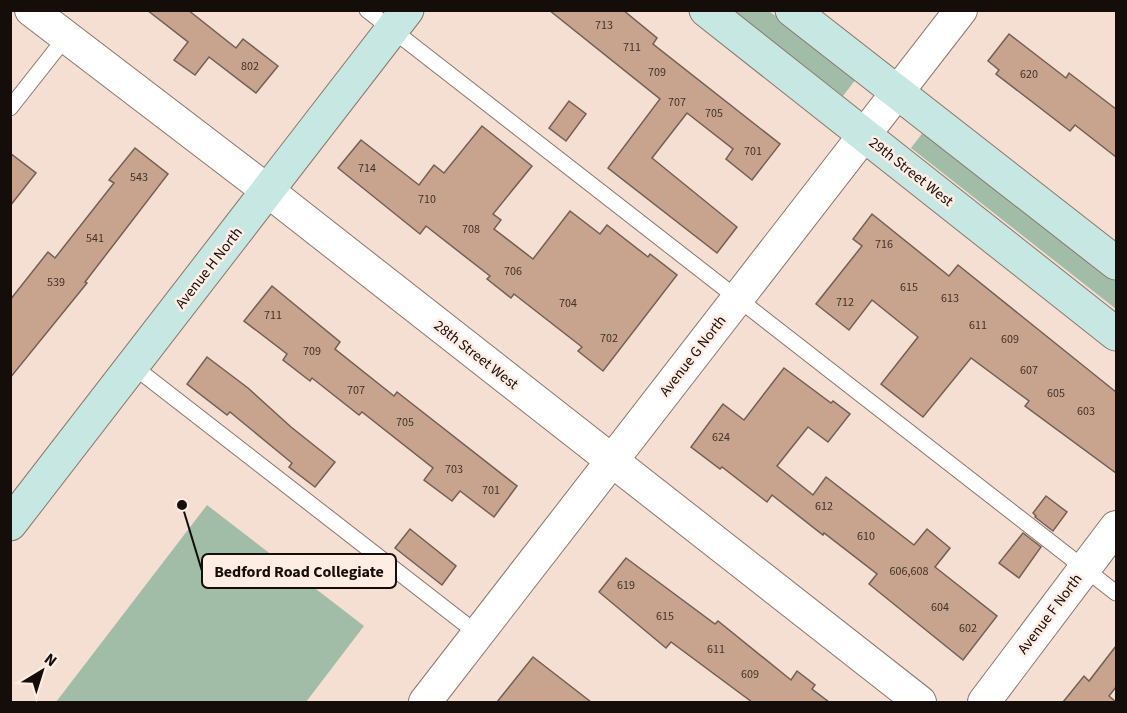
<svg xmlns="http://www.w3.org/2000/svg" width="1127" height="713" font-family="'Source Sans 3',sans-serif">
<rect width="100%" height="100%" fill="#f5dfd3"/>
<g fill="#a1bda7">
<path d="M734,11H769L856,79L843,96Z"/>
<path d="M924,131L1116,281V309L911,148Z"/>
<path d="M207,505L364,626L306,702H56Z"/>
</g>
<g fill="#c8a38d" stroke="#726055" stroke-width="1.5">
<path d="M147,10H188L236,48L243,39L278,66L256,93L209,57L195,75L174,60L188,42Z"/>
<path d="M549,10H623L657,38L653,44L780,144L752,180L726,159L733,149L687,113L652,158L737,227L717,253L608,168L660,99Z"/>
<path d="M1009,34L1066,78L1069,73L1116,109V157L1075,125L1070,131L996,74L999,70L988,61Z"/>
<path d="M569,101L586,114L566,141L549,128Z"/>
<path d="M482,126L532,166L493,214L501,220L494,229L533,259L570,211L600,234L607,225L648,257L650,254L677,275L603,371L578,351L582,347L514,294L511,298L487,279L490,276L426,226L420,234L338,168L361,140L419,185L434,165L444,173Z"/>
<path d="M135,148L168,174L85,282L87,283L10,378V300L48,252L55,258L114,183L109,180Z"/>
<path d="M10,153L36,173L10,206Z"/>
<path d="M872,214L949,276L958,265L1116,392V473L1025,406L1029,401L971,358L923,417L881,384L918,337L872,300L849,330L816,304L862,246L853,239Z"/>
<path d="M272,286L340,342L335,349L394,396L397,392L517,486L494,517L460,491L452,501L424,480L433,468L362,412L359,415L312,378L310,381L283,360L287,354L244,321Z"/>
<path d="M207,357L248,388L291,427L335,462L315,487L289,467L292,463L230,412L227,415L187,384Z"/>
<path d="M784,368L831,403L833,401L850,414L828,442L808,427L777,466L813,495L826,477L914,545L927,529L950,548L935,567L997,616L963,660L869,584L877,574L824,533L823,535L772,495L767,502L722,467L720,469L691,447L723,404L744,420Z"/>
<path d="M1046,496L1067,512L1053,531L1035,517L1036,516L1033,513Z"/>
<path d="M410,529L456,566L442,585L395,548Z"/>
<path d="M1023,533L1041,547L1019,578L999,563Z"/>
<path d="M626,558L715,624L718,621L791,680L797,671L815,685L812,689L829,702H752L671,642L666,648L599,592Z"/>
<path d="M1116,646V687L1109,696L1116,702H1063L1084,676L1089,681Z"/>
<path d="M533,657L591,702H497Z"/>
</g>
<g fill="none" stroke-linecap="round" stroke-linejoin="round">
<g stroke="#8a776b" stroke-width="17">
<g id="lane">
<path d="M367,10L1116,593"/>
<path d="M10,108L66,37"/>
<path d="M133,366L478,634"/>
</g>
</g>
<g stroke="#8a776b" stroke-width="34">
<g id="street">
<path d="M31,10L268,191L920,702"/>
<path d="M425,702L961,10"/>
<path d="M984,702L1116,527"/>
</g>
</g>
<g stroke="#8a776b" stroke-width="35">
<g id="secondary">
<path d="M706,10L1116,334"/>
<path d="M792,10L1116,263"/>
<path d="M10,524L407,10"/>
</g>
</g>
<use href="#lane" stroke="#fff" stroke-width="15"/>
<use href="#street" stroke="#fff" stroke-width="32"/>
<use href="#secondary" stroke="#c6e7e2" stroke-width="33"/>
</g>
<g text-anchor="middle" dominant-baseline="central" stroke-width="5" stroke-linejoin="round" paint-order="stroke">
<g font-size="12" fill="#41322a">
<text x="604" y="25">713</text>
<text x="632" y="47">711</text>
<text x="250" y="66">802</text>
<text x="657" y="72">709</text>
<text x="1029" y="74">620</text>
<text x="677" y="102">707</text>
<text x="714" y="113">705</text>
<text x="753" y="151">701</text>
<text x="367" y="168">714</text>
<text x="139" y="177">543</text>
<text x="427" y="199">710</text>
<text x="471" y="229">708</text>
<text x="95" y="238">541</text>
<text x="884" y="244">716</text>
<text x="513" y="271">706</text>
<text x="56" y="282">539</text>
<text x="909" y="287">615</text>
<text x="950" y="298">613</text>
<text x="845" y="302">712</text>
<text x="568" y="303">704</text>
<text x="273" y="315">711</text>
<text x="978" y="325">611</text>
<text x="609" y="338">702</text>
<text x="1010" y="339">609</text>
<text x="312" y="351">709</text>
<text x="1029" y="370">607</text>
<text x="356" y="390">707</text>
<text x="1056" y="393">605</text>
<text x="1086" y="411">603</text>
<text x="405" y="422">705</text>
<text x="721" y="437">624</text>
<text x="454" y="469">703</text>
<text x="491" y="490">701</text>
<text x="824" y="506">612</text>
<text x="866" y="536">610</text>
<text x="909" y="571">606,608</text>
<text x="626" y="585">619</text>
<text x="940" y="607">604</text>
<text x="665" y="616">615</text>
<text x="968" y="628">602</text>
<text x="716" y="649">611</text>
<text x="750" y="674">609</text>
</g>
<g font-size="15" fill="#140d09" stroke="#ffede3">
<text transform="translate(911 172) rotate(38)">29th Street West</text>
<text transform="translate(209 268) rotate(-52)">Avenue H North</text>
<text transform="translate(476 355) rotate(38)">28th Street West</text>
<text transform="translate(693 356) rotate(-52)">Avenue G North</text>
<text transform="translate(1050 614) rotate(-53)">Avenue F North</text>
</g>
</g>
<path fill="none" stroke="#140d09" stroke-width="2" d="M182 505L202 571"/>
<circle fill="#140d09" stroke="#ffede3" stroke-width="2" cx="182" cy="505" r="6"/>
<rect fill="#ffede3" stroke="#140d09" stroke-width="2" x="202" y="554" width="194" height="34" rx="6"/>
<g font-size="16" text-anchor="middle" font-weight="bold" fill="#140d09">
<text x="299" y="577">Bedford Road Collegiate</text>
</g>
<rect width="1127" height="713" fill="none" stroke="#140d09" stroke-width="24"/>
<g transform="translate(42 671) rotate(38)" stroke="#ffede3" stroke-width="4.5" paint-order="stroke">
<path d="M0-4.5L10 22L0 15L-10 22Z" fill="#140d09"/>
<text y="-9" font-size="16" font-weight="bold" text-anchor="middle" fill="#140d09">N</text>
</g>
</svg>
